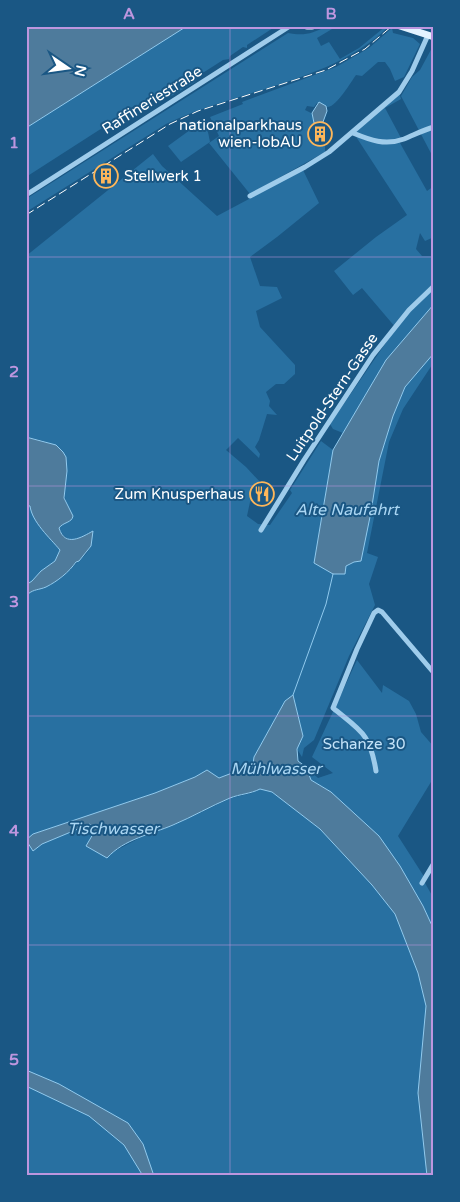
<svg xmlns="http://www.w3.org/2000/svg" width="460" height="1202" font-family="'Varela Round',sans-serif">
<rect width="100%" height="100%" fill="#1a5784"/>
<g fill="#2870a1">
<path d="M187,26H276L247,45V48L243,47L230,56L229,59L223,60L198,76L195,82L168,98L152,96L26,177V128Z"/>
<path d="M326,26H337L317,38L321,46L329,42L340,59L359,48L386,26L388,27C333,82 235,90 166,124L26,212V199L288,33C303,36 313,34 326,26Z"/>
<path d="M392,28L393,33L413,38L420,44L404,77L395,81L390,69L385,62H378L362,76L356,75C351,82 337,106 328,107C327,107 320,104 317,103L314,107L307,106L305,110L313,114L314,122L316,123L309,132L311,140L320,145L325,144V152L250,194L209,143L219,136L210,117L243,104L242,102L336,67L369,48Z"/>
<path d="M433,46H434V159L401,96L412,77L420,70Z"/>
<path d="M399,92L401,99L385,108L401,138L400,143L427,191L434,186V237L425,241L420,233L416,249L422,256H434V304L386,360L343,433L333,429L330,424L396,328L362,288L353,295L334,271L376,237L407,215L353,132Z"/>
<path d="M201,122L208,132L210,142L181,162L168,146Z"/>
<path d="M153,154L162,166L217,216L303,170L319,203L277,237L250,257L260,286L277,287L282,298L256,311L260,327L295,365V374L284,384H276L266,392L270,401L269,406L277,415L267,414L259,440L255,447L260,454L259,458L238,438L226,450L246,467L261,483L250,502L247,516L258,524L270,525L292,493L290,490L321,441L333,450L314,563L346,566L354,562L371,512L379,461L393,416L405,387L431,356L434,357V362L403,409L389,442L367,553L378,557L369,584L375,605L349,656L314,740L304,748L302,757L297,749L303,736L293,695L285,701L254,757L252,771L239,770L219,778L207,770L195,777L155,793L33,834V851L42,844L90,824L94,834L113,852L147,834L172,826L231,798L252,793L259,788L272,792L320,829L372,885L395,914L418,973L423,993L434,984V1176H26V594L33,589L48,586L61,578L86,554L91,546L92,532C88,534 83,538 78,540C71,543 61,535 59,528L61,525L70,521C72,507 65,504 65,496C63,454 76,447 26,437V256Z"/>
<path d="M27,505L30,506L60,550L55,561L41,571L32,581L26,585Z"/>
<path d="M357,660L382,693L383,685L409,701L416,714L421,732L434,747V777L398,836L423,875L425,883L434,899V930L423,906L331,792L311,780L306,767L318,778L333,773L312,757Z"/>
</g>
<g fill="#4e7b9c" stroke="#91caee">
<path d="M26,26H187L26,128Z"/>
<path d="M319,102L326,106L327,111L323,122L314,123L312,113Z"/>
<path d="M434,304V353L405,387L393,416L379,461L371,512L361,561L354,562L346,566L345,574H333L314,563L333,450L386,360Z"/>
<path d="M26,437L56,445L63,452L66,457L67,471L64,498L73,516C72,523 63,522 59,528C65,548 82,537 93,531L91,546L79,561L76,562C69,572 58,581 46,587C39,590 34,589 28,594L26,585L32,581L41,571L55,561L60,550C50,538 32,522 30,506L26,505Z"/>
<path d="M293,695L303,736L297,749L298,761L306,767L311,780L331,792L379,836L400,866L423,906L434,930V1176H427L418,1093L426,1006L418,973L395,914L372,885L320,829L272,792L260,789C250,794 240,794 230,798C211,806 192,817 173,825C152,834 124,839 107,858L86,846L93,834L90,824L42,844L33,851L26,840L33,834L155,793L195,777L207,770L219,778L240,770L252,771L254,757L285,701Z"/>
<path d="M26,1070L59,1084L128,1123L143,1144L154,1176H143L124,1145L89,1116L26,1086Z"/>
</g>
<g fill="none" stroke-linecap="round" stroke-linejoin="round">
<path stroke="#91caee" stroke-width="1" d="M293,695L326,604L333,574"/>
<g stroke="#9fcceb" stroke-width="5">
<path d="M353,133C370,140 385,146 404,139C414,135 423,130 434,127"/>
<path d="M26,195L290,26"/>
<path d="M250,196L305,167L329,152L399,92L412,71L428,35"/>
<path d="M261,530L304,460L373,355L409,310L434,286"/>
<path d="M376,771C370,733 361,731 333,708L357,649L374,613L378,610L382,612L434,673"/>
<path d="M422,883L434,863"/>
</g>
<g stroke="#e3f2ff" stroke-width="7">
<path d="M307,26H312"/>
<path d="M400,26L434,37"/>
</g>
<path stroke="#fff" stroke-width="1" stroke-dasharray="9 4" stroke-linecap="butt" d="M26,215L170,124L198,111L326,70L365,49L392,26"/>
</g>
<path fill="none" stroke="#bd96df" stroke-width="1" stroke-opacity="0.55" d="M230,26V1176M26,257H434M26,486H434M26,716H434M26,945H434"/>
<defs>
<g id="building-ring" transform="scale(1.25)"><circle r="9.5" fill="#1a5784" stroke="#feb75a" stroke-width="1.5"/><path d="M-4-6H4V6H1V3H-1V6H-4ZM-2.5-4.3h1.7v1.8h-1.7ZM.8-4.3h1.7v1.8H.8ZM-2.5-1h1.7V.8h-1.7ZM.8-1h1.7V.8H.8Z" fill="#feb75a"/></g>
<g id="restaurant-ring" transform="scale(1.25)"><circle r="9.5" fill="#1a5784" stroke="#feb75a" stroke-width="1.5"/><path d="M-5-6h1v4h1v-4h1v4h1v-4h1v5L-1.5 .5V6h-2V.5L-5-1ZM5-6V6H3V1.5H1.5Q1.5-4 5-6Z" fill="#feb75a"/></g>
</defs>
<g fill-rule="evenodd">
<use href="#building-ring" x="320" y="134"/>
<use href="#building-ring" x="106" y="176"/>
<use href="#restaurant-ring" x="262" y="494"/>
</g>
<g text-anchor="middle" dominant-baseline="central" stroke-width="4" stroke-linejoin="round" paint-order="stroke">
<g font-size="15" fill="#fff" stroke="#1a5784">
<text transform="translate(152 100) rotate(-32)">Raffineriestraße</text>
<text transform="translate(332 397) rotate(-56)">Luitpold-Stern-Gasse</text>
</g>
<g font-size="15" fill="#fff" stroke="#1a5784" text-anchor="end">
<text x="302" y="125">nationalparkhaus<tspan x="302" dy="17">wien-lobAU</tspan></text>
<text x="124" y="176" text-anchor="start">Stellwerk 1</text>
<text x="244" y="494">Zum Knusperhaus</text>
</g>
<g font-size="15" fill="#c4e3f9" stroke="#1a5784">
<text x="364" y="744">Schanze 30</text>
</g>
<g font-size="16" font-style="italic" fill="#aad6f3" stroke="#1a5784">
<text x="347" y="510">Alte Naufahrt</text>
<text x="276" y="769">Mühlwasser</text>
<text x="113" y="829">Tischwasser</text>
</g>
</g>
<rect width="460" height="1202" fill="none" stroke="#1a5784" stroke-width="55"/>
<g transform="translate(68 68) rotate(103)" stroke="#1a5784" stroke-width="4" paint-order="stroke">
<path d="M0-4L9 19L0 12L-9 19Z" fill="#ffffff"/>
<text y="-8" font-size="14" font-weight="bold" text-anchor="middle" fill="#ffffff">N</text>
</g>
<rect x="28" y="28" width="404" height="1146" fill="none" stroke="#bd96df" stroke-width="2"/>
<g font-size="16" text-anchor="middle" font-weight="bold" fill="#bd96df">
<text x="129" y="19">A</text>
<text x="331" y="19">B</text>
<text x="14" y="148">1</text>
<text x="14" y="377">2</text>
<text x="14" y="607">3</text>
<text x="14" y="836">4</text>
<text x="14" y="1065">5</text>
</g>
</svg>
